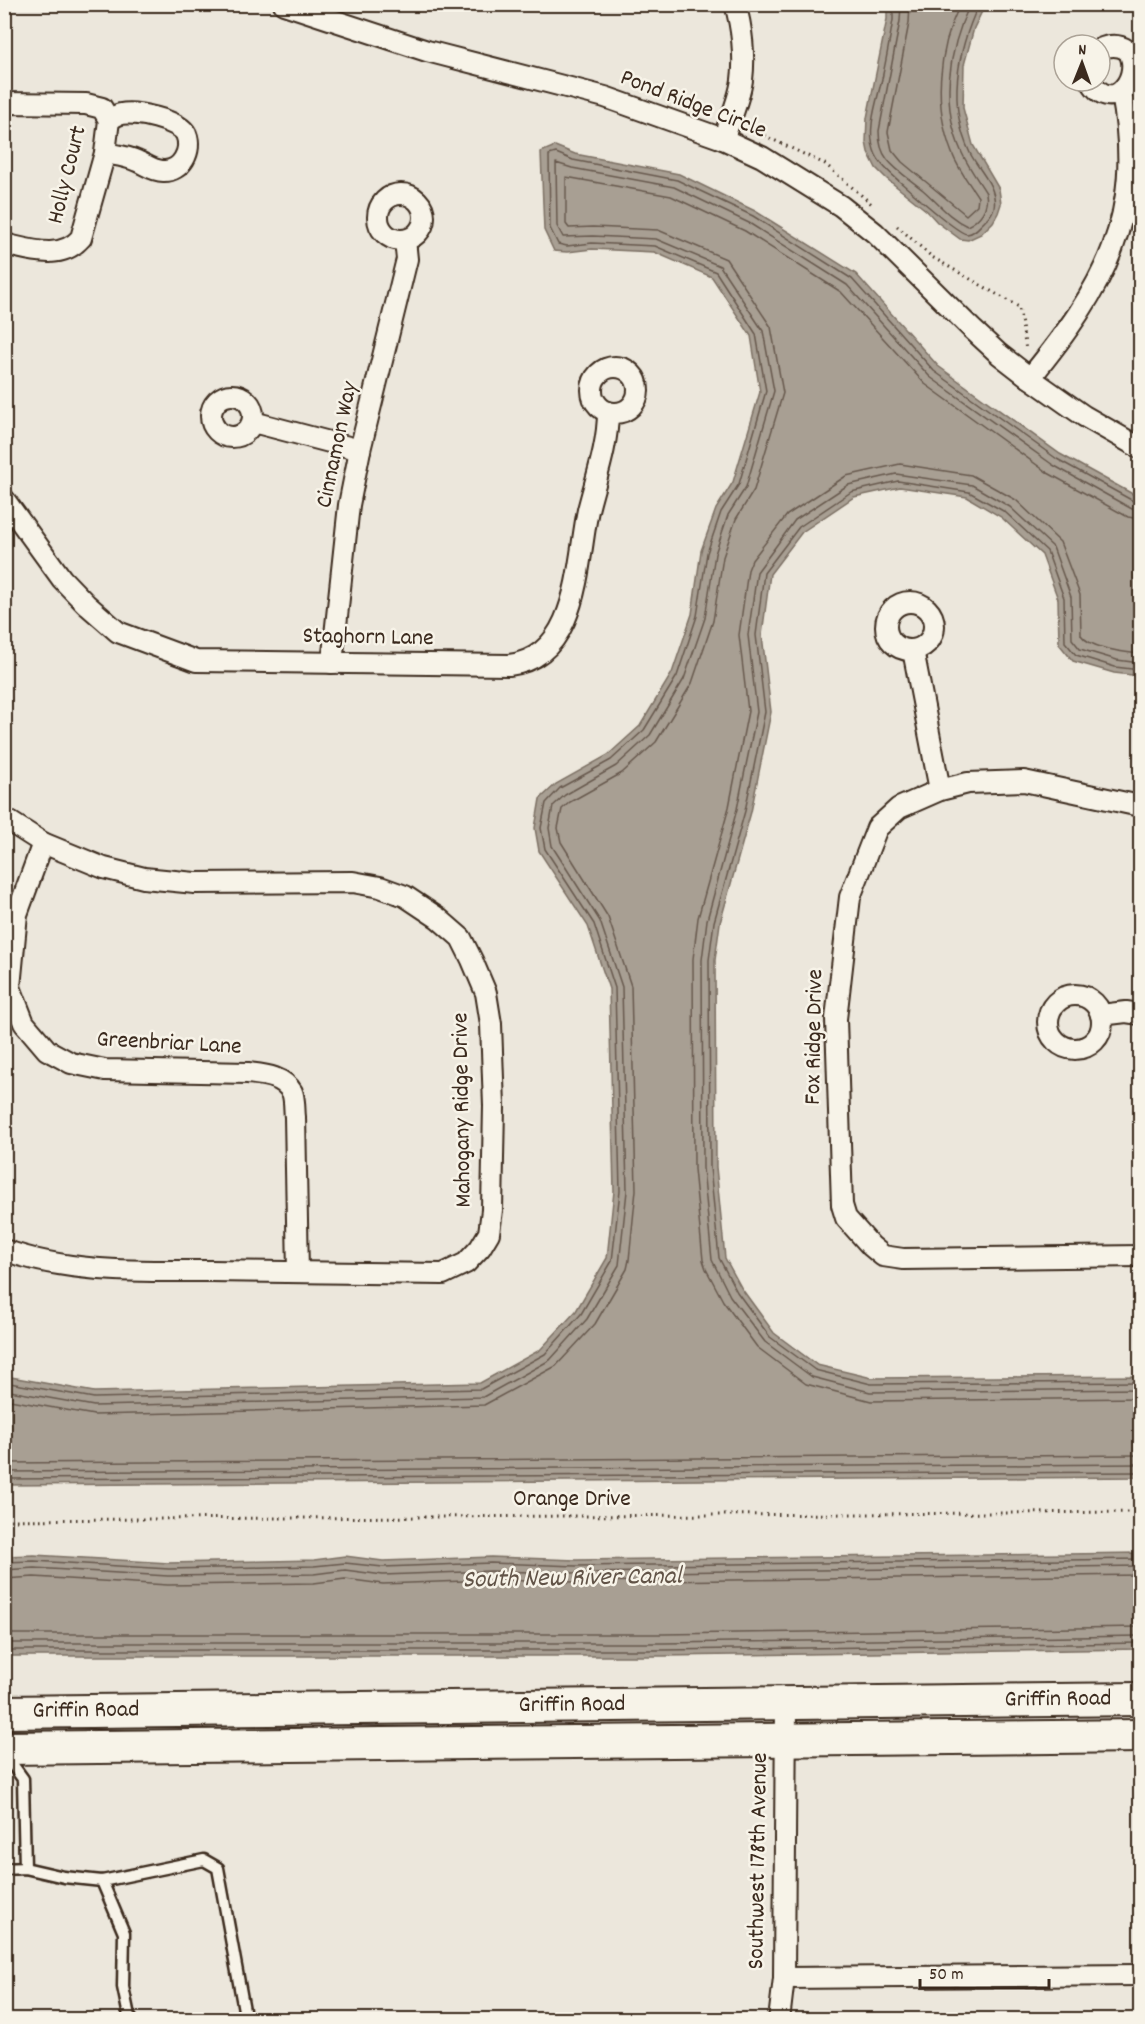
<svg xmlns="http://www.w3.org/2000/svg" width="1145" height="2024" font-family="Dekko,sans-serif">
<rect width="100%" height="100%" fill="#ece7dc"/>
<filter id="ink" filterUnits="userSpaceOnUse"><feTurbulence type="fractalNoise" baseFrequency=".0167" numOctaves="2"/><feDisplacementMap in="SourceGraphic" scale="12" xChannelSelector="R" yChannelSelector="G"/><feConvolveMatrix kernelMatrix="1 2 1 2 8 2 1 2 1" color-interpolation-filters="sRGB"/></filter>
<g filter="url(#ink)">
<g fill="#a89f93" stroke="#7c7064" stroke-width="1.5">
<path d="M887,5H985L974,28L964,65L963,108L973,145L999,189L1001,204L998,213L993,222L981,234L968,240L960,239L937,222L927,211L887,179L876,168L868,152L866,142L867,118L887,19Z"/>
<path d="M555,146L575,154L679,174L755,211L856,274L938,366L1060,454L1140,498V676L1114,673L1073,661L1059,644L1058,599L1042,555L1001,517L967,497L900,487L854,497L802,532L770,574L762,635L771,712L751,812L720,923L715,960L716,1167L725,1258L742,1289L774,1333L817,1365L872,1378L1140,1376V1477L5,1485V1376L94,1392L480,1383L540,1350L576,1311L607,1258L614,1191L609,989L588,926L539,851L535,828L540,799L556,784L608,755L640,726L672,673L692,614L701,551L716,509L733,482L760,392L751,336L712,277L654,252L592,249L567,252L554,251L544,230L541,152Z"/>
<path d="M1140,1553V1649L664,1656H5V1556L34,1555L169,1563L314,1560L345,1556L383,1561L491,1557L576,1560Z"/>
</g>
<g fill="none" stroke-linecap="round" stroke-linejoin="round">
<g stroke="#67594d" stroke-width="1.5">
<path d="M893,4V20C890,38 887,56 883,74C879,96 866,127 874,150C878,163 889,172 899,181C910,190 957,234 967,234C974,234 980,226 985,221C992,215 996,207 994,197C992,182 977,167 970,153C947,105 957,51 979,4"/>
<path d="M901,4L900,21L879,131C879,141 880,150 887,159C896,171 911,180 923,190C937,202 949,218 967,226C980,220 989,208 986,193C978,180 969,168 962,153C940,105 948,51 970,4"/>
<path d="M910,4L909,23L888,132L892,150L902,162L966,215L977,205L978,197C969,183 958,169 952,153C933,105 938,51 960,4"/>
<path d="M1140,654C1125,652 1090,649 1081,635L1080,595L1060,542L1016,500L971,475L900,464L846,476L787,515L752,560L748,570L739,635L748,711L729,807L698,918L693,959L694,1169L703,1260L706,1269L723,1301L757,1347L806,1384L871,1401L1140,1398"/>
<path d="M1140,663L1117,660L1080,649L1072,639L1071,597L1053,547L1010,507L972,485L896,474L848,485L795,520L757,572L748,635L757,712L737,809L707,920L702,960L703,1168L712,1260L730,1296L765,1342L812,1377L870,1392L1140,1389"/>
<path d="M1140,670L1115,667L1076,655L1065,642L1064,598L1047,551L1005,512L969,492L898,481L851,492L799,527L764,573L756,635L765,712L745,811L714,922L709,960L710,1167L719,1258L737,1292L770,1337L815,1370L871,1384L1140,1382"/>
<path d="M4,1382L94,1398L481,1389L545,1354L581,1314L612,1261L620,1191L615,988L594,924L545,849L541,828L546,803L560,788L611,760L644,730L677,676L697,616L707,553L721,512L739,484L766,391L756,334L716,272L655,246L592,243L567,246L558,244L550,228L549,155L556,153L573,160L677,180L753,216L852,279L934,371L1057,459L1135,502H1140"/>
<path d="M4,1390L94,1406L483,1397L550,1360L587,1319L619,1265L627,1191L622,987L600,921L552,846L549,828L553,806L565,795L616,766L650,735L684,679L705,618L715,554L728,515L746,487L774,391L763,331L720,266L656,239L593,236L563,237L557,226L556,163L572,168L674,187L749,223L847,285L930,377L1053,465L1132,509L1140,510"/>
<path d="M4,1399L94,1415L484,1405L556,1366L595,1324L627,1269L629,1260L636,1190L631,986L608,917L561,842L558,828L562,809L570,802L622,773L656,742L692,683L713,621L723,557L736,519L754,490L783,393L771,327L726,259L658,230L593,227L569,228L566,224V177L671,196L745,231L841,292L925,384L1048,473L1128,517L1140,519"/>
<path d="M4,1463L1140,1455"/>
<path d="M4,1472L1140,1464"/>
<path d="M4,1479L1140,1472"/>
<path d="M4,1562L34,1561L169,1569L314,1566L345,1563L383,1567L491,1563L576,1566L1140,1559"/>
<path d="M4,1570L34,1568L168,1576L314,1574L345,1570L383,1575L491,1571L576,1573L1140,1566"/>
<path d="M4,1579L34,1577L168,1585L314,1583L345,1579L383,1584L491,1580L576,1582L1140,1575"/>
<path d="M4,1634H663L1140,1627"/>
<path d="M4,1643H663L1140,1636"/>
<path d="M4,1650H664L1140,1643"/>
</g>
<g stroke="#3b2a1e" stroke-width="15">
<g id="lane">
<path d="M4,1753L23,1779L25,1868"/>
<path d="M4,1869L25,1868L64,1877L102,1881L204,1860L218,1868L244,2010L239,2020"/>
<path d="M102,1881L124,1933L123,1987L129,2016L132,2020"/>
</g>
</g>
<g stroke="#3b2a1e" stroke-width="24">
<g id="street">
<path d="M284,4L427,51L605,97L723,139L762,157L841,206L875,233L972,329L999,354L1030,378L1084,416L1140,448"/>
<path d="M1091,81C1113,119 1145,72 1127,50C1118,44 1109,45 1100,49"/>
<path d="M4,103L86,104L102,108L109,120L105,153L81,238C61,261 31,250 4,244"/>
<path d="M723,139C730,120 739,101 742,80C745,57 742,27 735,4"/>
<path d="M105,153C115,155 127,156 137,161C145,164 153,171 163,171C181,172 193,151 186,134C179,120 135,111 121,114C117,115 112,118 109,120"/>
<circle cx="401" cy="217" r="23"/>
<circle cx="615" cy="390" r="23"/>
<path d="M1030,378C1104,287 1145,218 1122,94"/>
<circle cx="232" cy="416" r="21"/>
<path d="M253,422L360,450"/>
<path d="M4,499L62,579L86,604L118,632L196,661L509,665C579,657 577,562 588,510C596,478 608,445 608,412"/>
<circle cx="910" cy="626" r="24"/>
<path d="M913,650L940,790"/>
<path d="M332,663L349,505L360,450L407,259L405,240"/>
<path d="M1140,806L1024,781L968,783L940,790L899,808L877,828L850,897L836,1019L842,1205L846,1218L871,1246L883,1256L903,1259L1140,1256"/>
<path d="M4,818L43,843L104,868L144,878L195,883L353,882L380,887L405,896L438,918L461,938L472,960L486,993L491,1024L494,1106L492,1210L489,1233L480,1248L466,1263L443,1274C366,1273 289,1272 211,1271C142,1271 70,1274 4,1250"/>
<path d="M43,843L17,914L10,987L24,1023L47,1050L71,1063L105,1070L248,1073C264,1075 283,1076 292,1092C295,1099 294,1110 295,1117L298,1272"/>
<circle cx="1075" cy="1022" r="27"/>
<path d="M1101,1015L1126,1012L1140,1014"/>
<path d="M784,1978L1140,1975"/>
<path d="M779,2020L784,1978L786,1703"/>
</g>
</g>
<g stroke="#3b2a1e" stroke-width="36">
<g id="primary">
<path id="s1" d="M4,1712L1140,1699"/>
<path d="M4,1748L1140,1736"/>
</g>
</g>
<g stroke="#3b2a1e" stroke-width="3" stroke-dasharray="1.5 4.5" stroke-linecap="butt">
<path d="M748,128L825,164L874,206"/>
<path d="M897,226L932,257L1019,307L1026,350"/>
<path d="M4,1520L1140,1512"/>
</g>
<use href="#lane" stroke="#f7f3e8" stroke-width="10"/>
<use href="#street" stroke="#f7f3e8" stroke-width="20"/>
<use href="#primary" stroke="#f7f3e8" stroke-width="32"/>
</g>
</g>
<g text-anchor="middle" dominant-baseline="central" stroke-width="5" stroke-linejoin="round" paint-order="stroke">
<g font-size="24" fill="#3b2a1e" stroke="#f7f3e8">
<text transform="translate(693 105) rotate(21)">Pond Ridge Circle</text>
<text transform="translate(68 175) rotate(-76)">Holly Court</text>
<text transform="translate(338 445) rotate(-78)">Cinnamon Way</text>
<text transform="translate(368 638) rotate(1)">Staghorn Lane</text>
<text transform="translate(815 1037) rotate(-89)">Fox Ridge Drive</text>
<text transform="translate(169 1044) rotate(3)">Greenbriar Lane</text>
<text transform="translate(463 1110) rotate(-91)">Mahogany Ridge Drive</text>
<text x="572" y="1500">Orange Drive</text>
<text stroke="none"><textPath href="#s1" startOffset="1054">Griffin Road</textPath></text>
<text stroke="none"><textPath href="#s1" startOffset="568">Griffin Road</textPath></text>
<text stroke="none"><textPath href="#s1" startOffset="82">Griffin Road</textPath></text>
<text transform="translate(759 1861) rotate(-89)">Southwest 178th Avenue</text>
</g>
<g font-size="26" font-style="italic" fill="#615347" stroke="#f7f3e8">
<text transform="translate(572 1579) rotate(-1)">South New River Canal</text>
</g>
</g>
<rect width="1145" height="2024" fill="none" stroke="#f7f3e8" stroke-width="24"/>
<rect x="12" y="12" width="1121" height="2000" fill="none" stroke="#3b2a1e" stroke-width="2" filter="url(#ink)"/>
<g transform="translate(1082 63) rotate(1)"><circle r="28" fill="#f7f3e8" stroke="#aca397" stroke-width="1.5"/>
<path d="M0-4.5L10 22L0 15L-10 22Z" fill="#3b2a1e"/>
<text y="-9" font-size="16" font-weight="bold" text-anchor="middle" fill="#3b2a1e">N</text>
</g>
<path d="M920 1979v9h129v-9" fill="none" stroke="#3b2a1e" stroke-width="3"/>
<text x="929" y="1979" font-size="18" fill="#3b2a1e" stroke="#f7f3e8" stroke-width="4.5" paint-order="stroke">50 m</text>
</svg>
